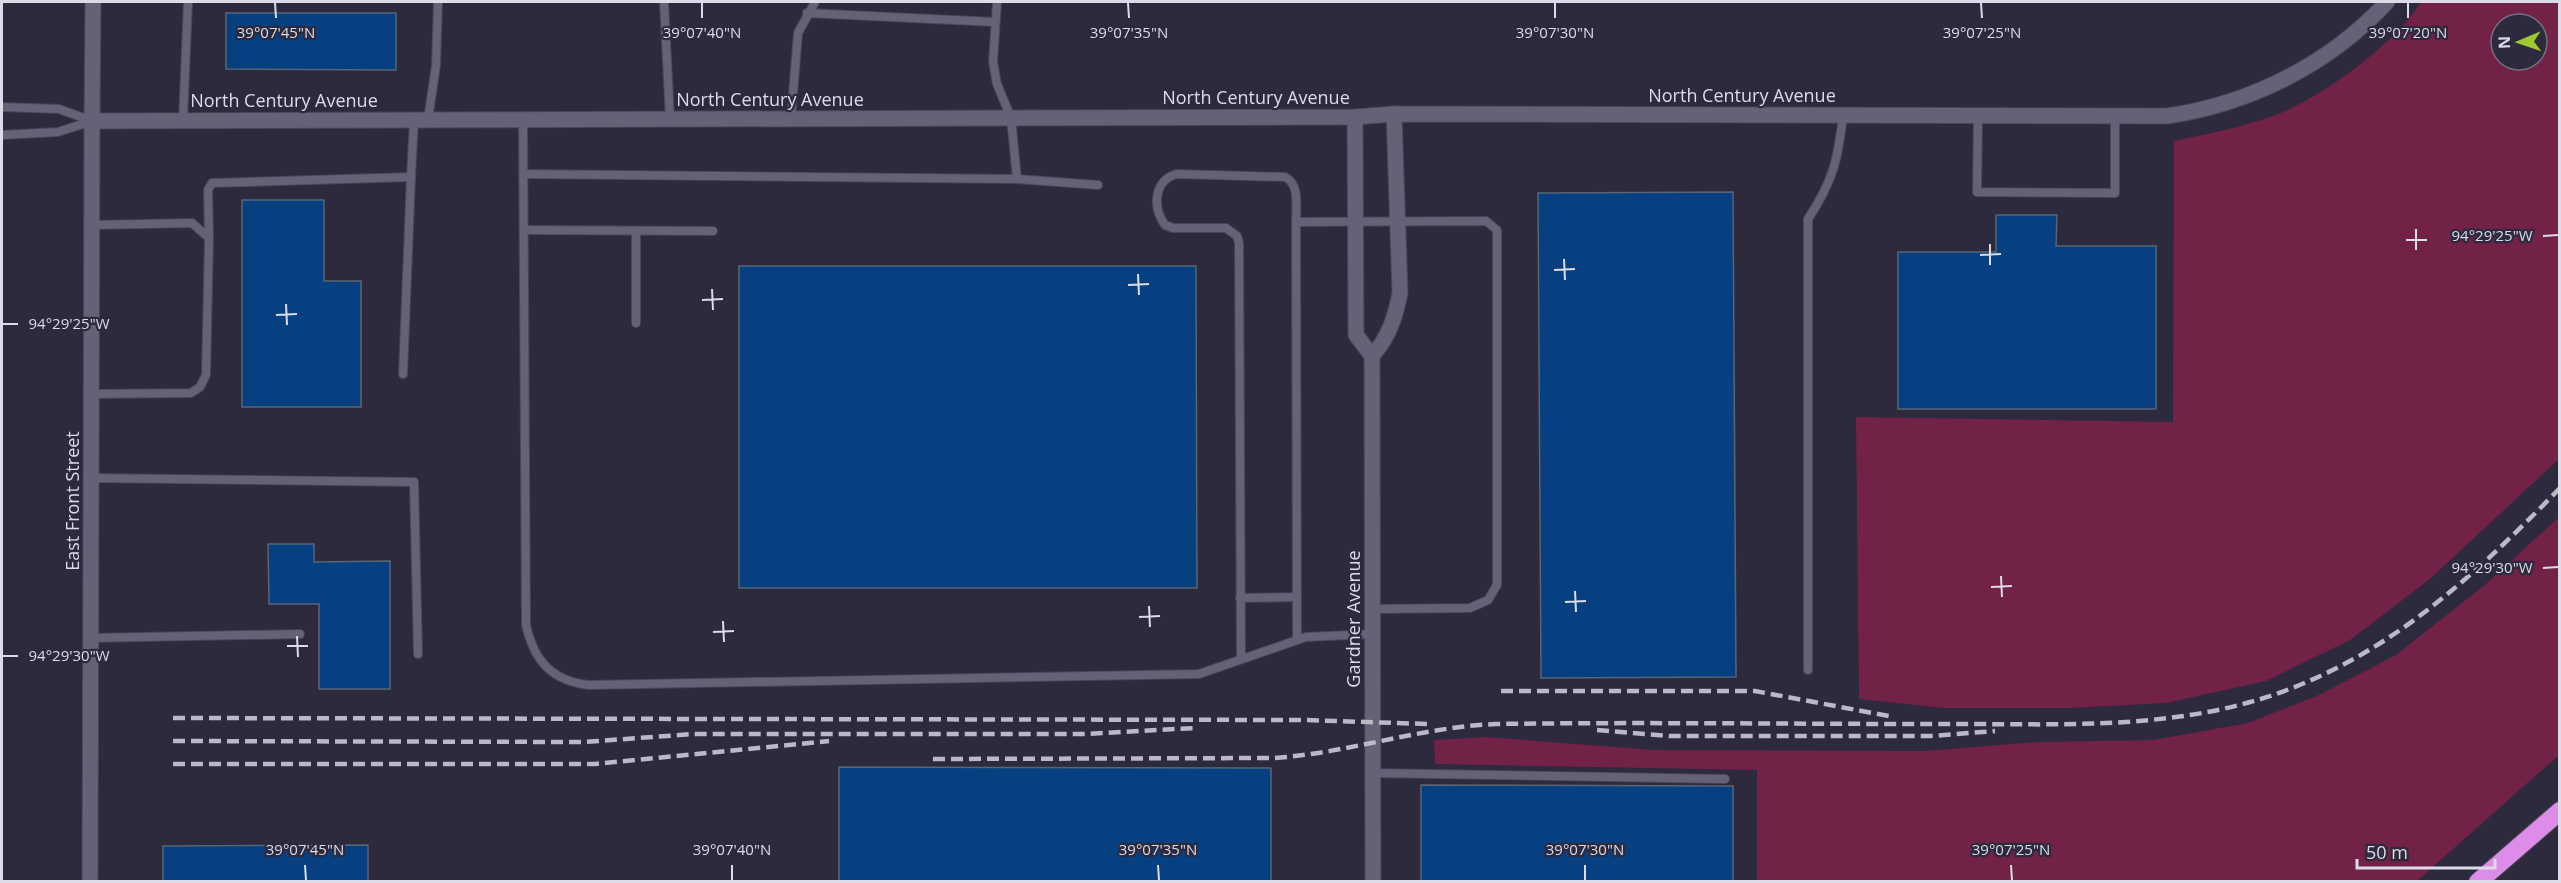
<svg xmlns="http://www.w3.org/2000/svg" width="2561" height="883" font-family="'Open Sans',sans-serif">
<rect width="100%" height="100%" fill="#2c2a3c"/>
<g fill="#722147" fill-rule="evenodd">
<path d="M2421,2H2559V459L2430,579L2350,640L2266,681L2166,703L2069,708H1944L1859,699L1856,417L2173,422L2174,141C2207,134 2242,127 2273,116C2320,99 2395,44 2421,2ZM2501,24H2537V60H2501Z"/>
<path d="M2559,517V755L2417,881H1757V770L1435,764L1434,740L1486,737L1653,750L1925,751L2038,742L2153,740L2248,723L2319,695L2396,655L2486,584Z"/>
</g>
<g fill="#074080" stroke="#576576" stroke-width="1.5">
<path d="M226,13H396V70L226,69Z"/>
<path d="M1733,192L1736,677L1541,678L1538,193Z"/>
<path d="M242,200H324V281H361V407H242Z"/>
<path d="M1996,215H2057L2056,246H2156V409H1898V252H1996Z"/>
<path d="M739,266H1196L1197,588H739Z"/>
<path d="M268,544H314V562L390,561V689H319V604H269Z"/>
<path d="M839,767L1271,768V882H839Z"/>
<path d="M1421,785L1733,786V882H1421Z"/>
<path d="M368,845V882H163V846Z"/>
</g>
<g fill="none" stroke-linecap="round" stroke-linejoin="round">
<g stroke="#484755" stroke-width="10">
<g id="service">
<path d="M664,2L670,119"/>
<path d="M807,13L995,22"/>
<path d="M2,107L59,109L92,121"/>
<path d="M1978,115L1977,192L2115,193V115"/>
<path d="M791,118L798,33L815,2"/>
<path d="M523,119L526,625C534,661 552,681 589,685L1199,674L1306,637L1372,634"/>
<path d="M183,120L188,2"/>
<path d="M428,120L436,65L438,2"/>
<path d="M2,135L58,132L92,121"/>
<path d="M525,174L1017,179L1011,118L997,84L993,62L997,2"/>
<path d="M1017,179L1098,185"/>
<path d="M1296,222L1297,640"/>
<path d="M525,230L713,231"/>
<path d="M209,238L208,190L212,183L411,177L414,120"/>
<path d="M636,323V232"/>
<path d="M403,374L411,177"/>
<path d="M91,394L191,393L200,387L206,375L209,238L192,223L92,225"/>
<path d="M91,478L414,482L418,654"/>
<path d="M1240,598L1297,597"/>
<path d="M91,638L300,634"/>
<path d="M1241,659L1239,243L1237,236L1226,228H1173L1165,225C1152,207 1154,180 1177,174L1285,177C1300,184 1296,207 1296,222L1486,221L1497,230V585L1488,600L1470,608L1372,609"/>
<path d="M1808,670V219C1833,181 1838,160 1843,115"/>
<path d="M1372,773L1725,779"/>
</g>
</g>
<g stroke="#484755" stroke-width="17">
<g id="minor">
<path d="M1355,117L1356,335L1372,356L1373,882"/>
<path d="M92,121L93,2"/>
<path d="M1372,356C1389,337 1395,318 1400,293L1394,114"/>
</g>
</g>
<g stroke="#484755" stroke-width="17">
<path id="tertiary" d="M90,882L92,121L1355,117L1394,114L2167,116C2250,104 2330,64 2387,2"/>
</g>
<g stroke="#484755" stroke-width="20">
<path id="motorway" d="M2478,882L2560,811"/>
</g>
<use href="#service" stroke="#636276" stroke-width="8"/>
<use href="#minor" stroke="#636276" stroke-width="15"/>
<use href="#tertiary" stroke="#636276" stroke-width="15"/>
<use href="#motorway" stroke="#de8cea" stroke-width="18"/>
<g stroke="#bab9c6" stroke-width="4.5" stroke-dasharray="12 6" stroke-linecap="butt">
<path d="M1501,691H1755L1894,717"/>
<path d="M173,718L1305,720L1427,724"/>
<path d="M1597,730L1669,736H1931L1995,731"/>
<path d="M173,741L584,742L693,734H1084L1195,728"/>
<path d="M933,759L1274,758C1349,753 1420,727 1496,724C1640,722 1785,724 1930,724C2056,723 2184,734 2302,684C2404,642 2484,566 2560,488"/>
<path d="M173,764H595L829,741"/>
</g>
</g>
<path fill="none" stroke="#dcdce8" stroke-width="2" d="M275,3L276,18M702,3V18M1128,3L1129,18M1555,3V18M1981,3L1982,18M2408,3V18M2416,229V250M2543,236L2558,235M2406,240H2427M1990,244V265M1980,255L2001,254M1564,259L1565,280M1554,270L1575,269M1138,274L1139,295M1128,285L1149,284M712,289L713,310M702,300L723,299M286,304L287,325M276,315L297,314M3,324H18M2543,568L2558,567M2001,576L2002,597M1991,587L2012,586M1575,591L1576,612M1565,602L1586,601M1149,606L1150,627M1139,617L1160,616M723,621L724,642M713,632L734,631M297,636L298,657M287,646H308M3,656H18M305,865L306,880M732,865V880M1158,865L1159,880M1585,865V880M2011,865L2012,880"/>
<g text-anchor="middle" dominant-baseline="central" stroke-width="4.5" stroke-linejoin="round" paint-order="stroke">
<g font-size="18" fill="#dcdce8" stroke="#2c2a3c">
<text x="1742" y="95">North Century Avenue</text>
<text x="1256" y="97">North Century Avenue</text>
<text x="770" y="99">North Century Avenue</text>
<text x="284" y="100">North Century Avenue</text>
<text transform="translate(72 501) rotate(-90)">East Front Street</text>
<text transform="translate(1353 619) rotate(-90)">Gardner Avenue</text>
</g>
</g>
<g font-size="15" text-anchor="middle" fill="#dcdce8" stroke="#2c2a3c" stroke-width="4.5" stroke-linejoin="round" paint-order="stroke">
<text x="276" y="38">39°07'45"N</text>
<text x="702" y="38">39°07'40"N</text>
<text x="1129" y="38">39°07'35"N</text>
<text x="1555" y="38">39°07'30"N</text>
<text x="1982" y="38">39°07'25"N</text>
<text x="2408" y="38">39°07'20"N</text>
<text x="2492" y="241">94°29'25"W</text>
<text x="69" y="329">94°29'25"W</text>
<text x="2492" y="573">94°29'30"W</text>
<text x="69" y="661">94°29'30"W</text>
<text x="305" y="855">39°07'45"N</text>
<text x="732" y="855">39°07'40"N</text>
<text x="1158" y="855">39°07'35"N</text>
<text x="1585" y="855">39°07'30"N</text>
<text x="2011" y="855">39°07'25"N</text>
</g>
<rect width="2561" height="883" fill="none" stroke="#dcdce8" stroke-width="6"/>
<g transform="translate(2519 42) rotate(268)"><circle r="28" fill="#2c2a3c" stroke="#727181" stroke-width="1.5"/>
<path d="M0-4.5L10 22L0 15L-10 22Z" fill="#a0c92c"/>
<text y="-9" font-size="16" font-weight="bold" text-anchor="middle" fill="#dcdce8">N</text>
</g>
<path d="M2357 859v9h138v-9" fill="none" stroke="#dcdce8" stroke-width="3"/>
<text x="2366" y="859" font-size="18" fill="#dcdce8" stroke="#2c2a3c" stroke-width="4.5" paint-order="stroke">50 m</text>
</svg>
